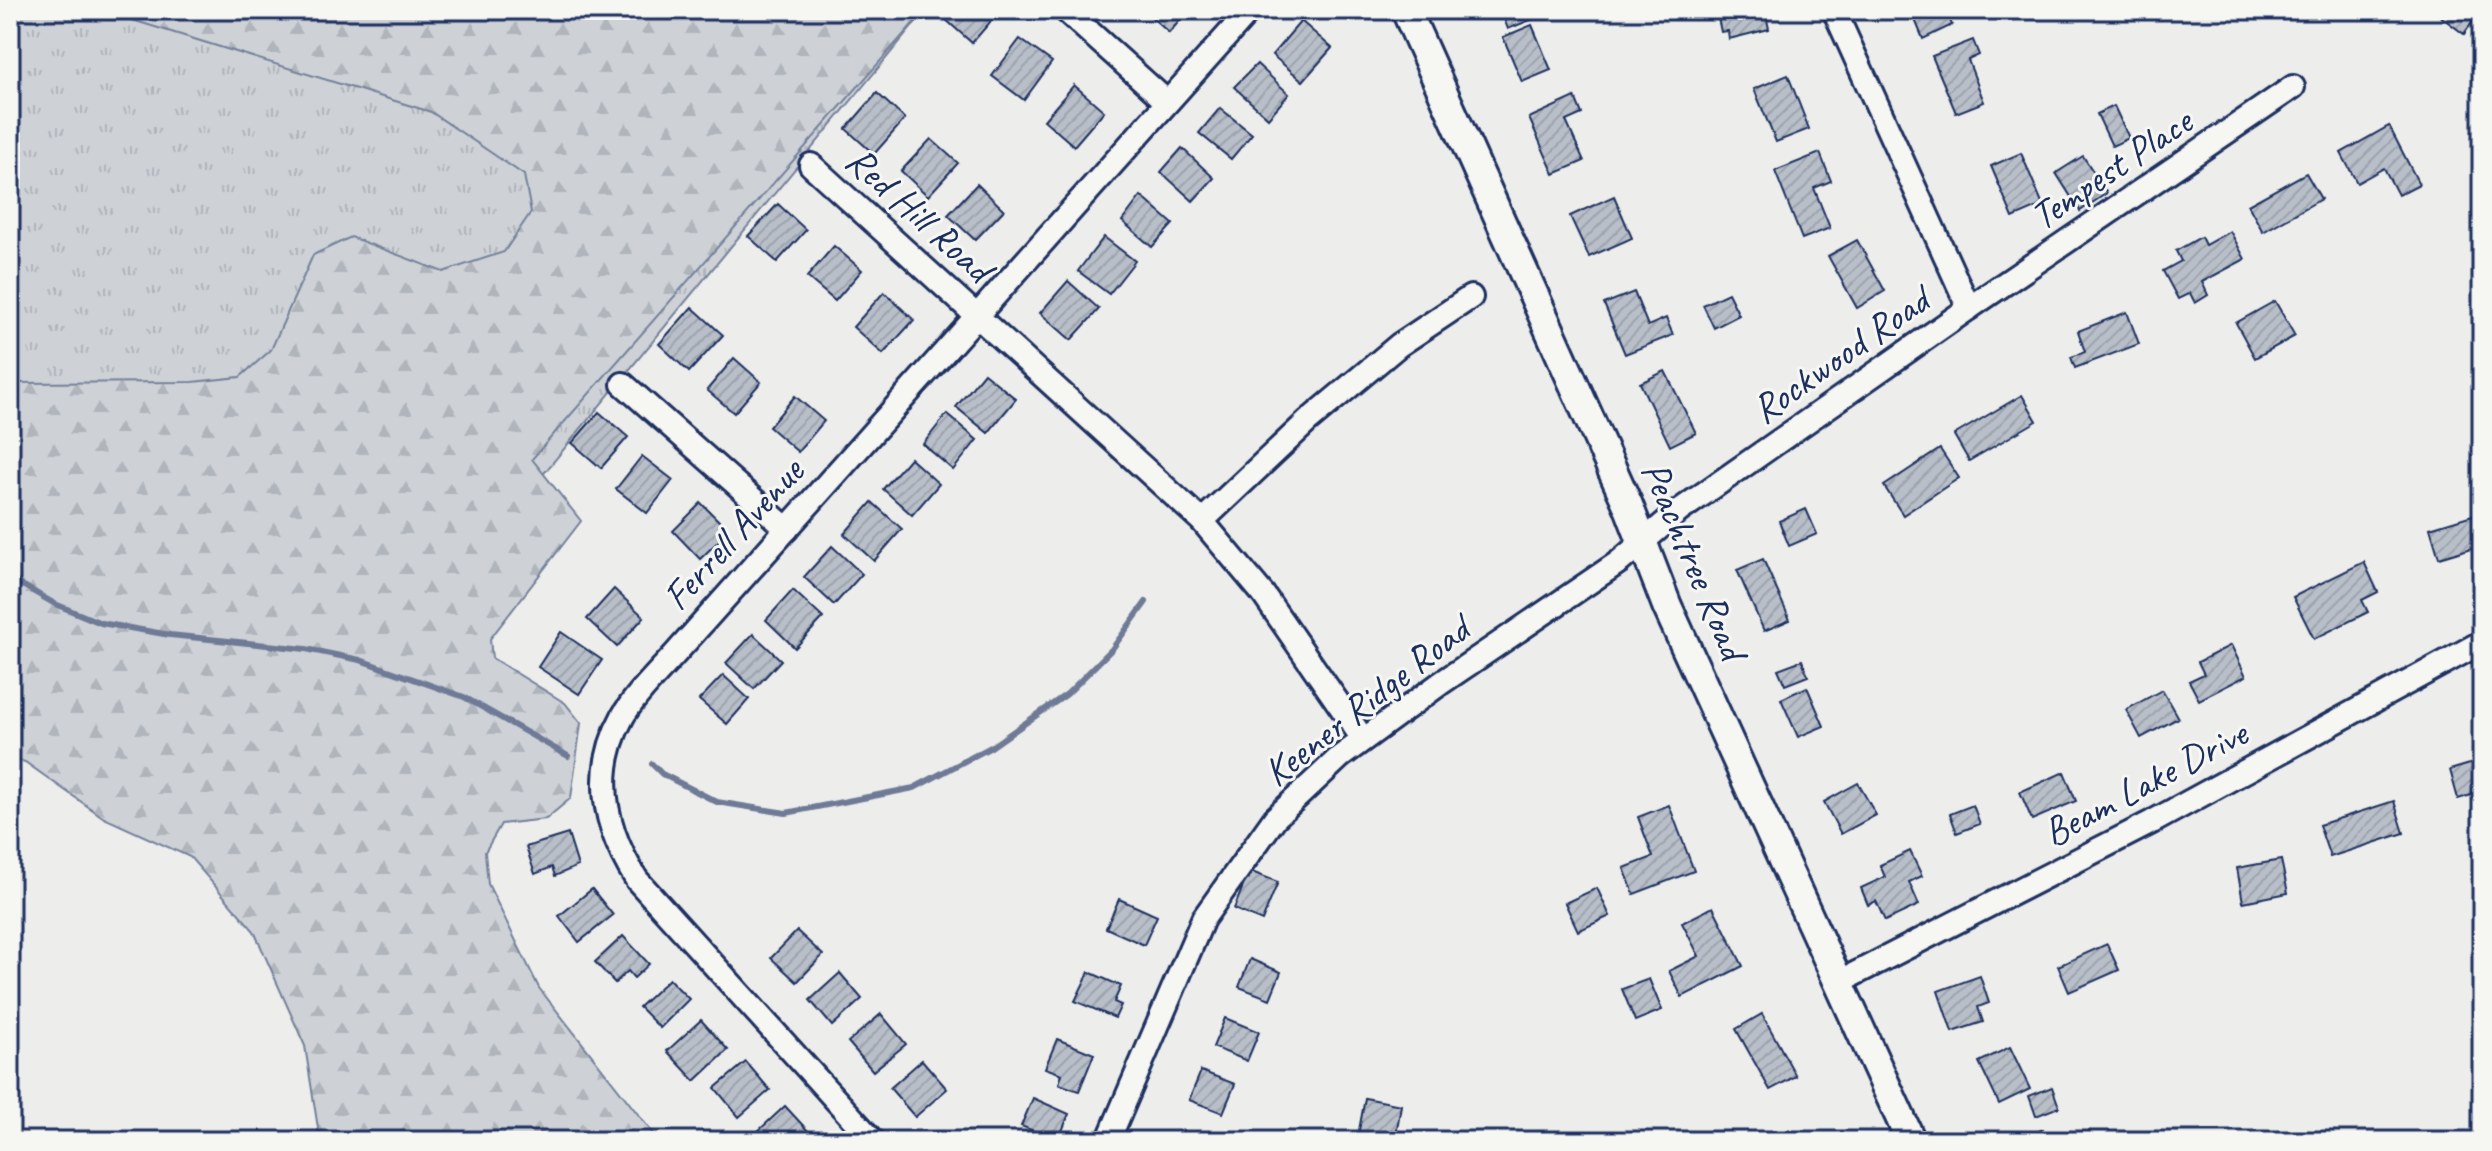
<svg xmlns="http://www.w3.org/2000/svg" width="2492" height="1151" font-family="Caveat,sans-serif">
<defs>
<pattern id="grass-tufts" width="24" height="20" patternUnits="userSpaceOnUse" patternTransform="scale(2)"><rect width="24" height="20" fill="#ced2d7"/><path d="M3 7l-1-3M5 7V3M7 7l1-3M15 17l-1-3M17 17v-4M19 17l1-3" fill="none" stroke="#b0b5bb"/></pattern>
<pattern id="forest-firs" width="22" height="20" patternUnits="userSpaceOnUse" patternTransform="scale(2)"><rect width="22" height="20" fill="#ced2d7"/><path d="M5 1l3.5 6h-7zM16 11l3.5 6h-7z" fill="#b0b5bb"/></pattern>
<pattern id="building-hatch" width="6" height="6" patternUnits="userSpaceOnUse" patternTransform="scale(2)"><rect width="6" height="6" fill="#b9bfc8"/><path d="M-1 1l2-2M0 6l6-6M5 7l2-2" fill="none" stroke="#9ea4ae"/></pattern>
</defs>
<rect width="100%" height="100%" fill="#edeeec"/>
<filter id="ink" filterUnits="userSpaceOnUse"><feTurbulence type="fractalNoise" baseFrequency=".0125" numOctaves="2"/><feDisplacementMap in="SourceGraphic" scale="16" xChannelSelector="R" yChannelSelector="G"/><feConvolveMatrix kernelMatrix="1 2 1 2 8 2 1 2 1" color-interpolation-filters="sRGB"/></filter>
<g filter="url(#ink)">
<path fill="url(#grass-tufts)" stroke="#74809a" stroke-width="2" d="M10,10H926L310,757L10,732Z"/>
<path fill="url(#forest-firs)" stroke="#74809a" stroke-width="2" d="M100,10H925L532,459L581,521L490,639L492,658L565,703L581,723L571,798L546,819L501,824L485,852L488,884L539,988L659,1141H320L305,1046L254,931L190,857L104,818L25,762L10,758V383L192,382L240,377L271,350L313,255L351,237L443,272L504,252L531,212L524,175L431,112Z"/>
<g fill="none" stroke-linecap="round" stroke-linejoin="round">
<g stroke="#6e7a96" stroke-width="6">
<path d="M10,578L55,604L101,623L170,635L306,649L360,660L464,697L568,756"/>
<path d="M652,764L662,774L717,802L786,813L914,788L991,747L1067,694L1112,649L1146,602"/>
</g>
</g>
<g fill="url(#building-hatch)" stroke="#1b2f5e" stroke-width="2">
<path d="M953,10H994L998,13L972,43L945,19Z"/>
<path d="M1144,10H1189L1169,33Z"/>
<path d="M1517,10H1529L1533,19L1508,29L1503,16Z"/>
<path d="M1728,10H1765L1769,29L1729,39L1728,31L1721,32L1718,18L1729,15Z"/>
<path d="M1911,10H1946L1952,25L1923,39Z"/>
<path d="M2432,10H2481L2464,34Z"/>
<path d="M1301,21L1332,48L1303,81L1272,55Z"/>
<path d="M1532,25L1551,70L1522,82L1503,37Z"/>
<path d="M1020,39L1052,62L1024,100L992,76Z"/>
<path d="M1973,40L1979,55L1968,60L1984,102L1956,113L1932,56Z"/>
<path d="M1257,64L1289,94L1268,118L1234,87Z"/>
<path d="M1788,75L1809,129L1776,142L1754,89Z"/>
<path d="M1074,85L1104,111L1074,146L1044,120Z"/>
<path d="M877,93L905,119L874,154L846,129Z"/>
<path d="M1575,97L1582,114L1566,121L1584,161L1554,174L1529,118Z"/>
<path d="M2114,106L2129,138L2112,146L2097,114Z"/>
<path d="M1220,108L1252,134L1231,159L1199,133Z"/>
<path d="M2389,126L2419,184L2398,195L2384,168L2357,183L2341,153Z"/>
<path d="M931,139L958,163L928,196L901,171Z"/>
<path d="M1182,148L1214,178L1193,201L1161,172Z"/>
<path d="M1820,153L1831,181L1814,188L1830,228L1802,239L1775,171Z"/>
<path d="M2021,153L2043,205L2013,218L1991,166Z"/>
<path d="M2083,156L2107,193L2080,211L2056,173Z"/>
<path d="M2306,173L2321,199L2263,232L2248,205Z"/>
<path d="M977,184L1004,210L975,240L948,215Z"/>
<path d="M1141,196L1173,224L1152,247L1122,221Z"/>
<path d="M1614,196L1632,238L1589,257L1570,216Z"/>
<path d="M778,204L806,230L777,262L748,236Z"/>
<path d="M2230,231L2245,259L2202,282L2208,295L2195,303L2190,293L2178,299L2163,271L2181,261L2176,251L2201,237L2205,245Z"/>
<path d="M1104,237L1135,261L1109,294L1078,271Z"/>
<path d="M1857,240L1885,291L1857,308L1828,256Z"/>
<path d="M834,246L862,270L835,301L807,277Z"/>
<path d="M1068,281L1099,309L1071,340L1040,313Z"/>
<path d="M884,292L914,320L883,354L853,327Z"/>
<path d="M1634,292L1648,326L1666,318L1673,335L1625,354L1604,304Z"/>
<path d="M1728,293L1739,315L1714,328L1703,305Z"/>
<path d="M2275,301L2295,336L2255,358L2236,323Z"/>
<path d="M692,307L723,335L689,372L659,344Z"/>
<path d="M2127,312L2139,344L2075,368L2071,357L2085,352L2078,331Z"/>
<path d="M734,358L761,382L734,413L707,390Z"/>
<path d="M1665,371L1696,433L1670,446L1640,383Z"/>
<path d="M984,373L1016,399L988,433L956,407Z"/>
<path d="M2022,395L2037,421L1969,461L1954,435Z"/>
<path d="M795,396L824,421L798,452L769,427Z"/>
<path d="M599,412L628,437L601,468L572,443Z"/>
<path d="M947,414L977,440L953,470L923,444Z"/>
<path d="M1940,449L1959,478L1903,515L1884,486Z"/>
<path d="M642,456L673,480L647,513L616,489Z"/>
<path d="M910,458L939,484L912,515L883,489Z"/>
<path d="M872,502L902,529L874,561L844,534Z"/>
<path d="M701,503L729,531L700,559L673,531Z"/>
<path d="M1806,509L1817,534L1789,546L1779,521Z"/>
<path d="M2482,512V545L2439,558L2430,528Z"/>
<path d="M832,546L862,574L834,605L804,577Z"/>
<path d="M1763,559L1790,620L1764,631L1737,570Z"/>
<path d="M2364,562L2378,592L2362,600L2368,612L2314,639L2293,597Z"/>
<path d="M614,589L644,617L617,647L587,619Z"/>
<path d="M793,590L823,618L795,648L766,620Z"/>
<path d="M561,632L602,660L579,694L538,667Z"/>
<path d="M753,634L781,660L754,689L726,663Z"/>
<path d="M2231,645L2246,676L2199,700L2189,681L2204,674L2198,662Z"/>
<path d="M1802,660L1808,676L1785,685L1778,669Z"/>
<path d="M723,675L749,699L727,724L699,700Z"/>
<path d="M1807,687L1824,726L1798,737L1781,699Z"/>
<path d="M2162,690L2178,718L2141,738L2126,710Z"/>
<path d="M2482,739V792L2458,799L2450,770L2480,761L2474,741Z"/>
<path d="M2064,772L2076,801L2032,820L2020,792Z"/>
<path d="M1858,783L1876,815L1841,834L1824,802Z"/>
<path d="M2394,801L2404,833L2330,857L2319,825Z"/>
<path d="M1669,805L1694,871L1634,894L1624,868L1653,857L1638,817Z"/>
<path d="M1973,805L1980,824L1957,833L1950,814Z"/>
<path d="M568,834L578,866L555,876L552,867L535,874L526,847Z"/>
<path d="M1910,851L1922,876L1909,882L1919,905L1885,921L1876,901L1868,905L1861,888L1885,877L1880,865Z"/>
<path d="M2281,860L2288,893L2243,902L2237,868Z"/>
<path d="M1249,871L1278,882L1262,921L1234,909Z"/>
<path d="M1597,888L1610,916L1578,931L1565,903Z"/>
<path d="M592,889L613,915L579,942L559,916Z"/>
<path d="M1119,899L1157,916L1144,945L1106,928Z"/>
<path d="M1713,907L1743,966L1682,997L1669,971L1699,956L1682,923Z"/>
<path d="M797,931L823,955L797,982L771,958Z"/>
<path d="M623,936L649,964L634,978L628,971L615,983L595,962Z"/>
<path d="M2107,944L2119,970L2069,992L2058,966Z"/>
<path d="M1250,959L1281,972L1270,999L1239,987Z"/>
<path d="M1089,972L1121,986L1114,1002L1121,1005L1115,1018L1075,1001Z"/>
<path d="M840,973L862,999L832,1026L810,1000Z"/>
<path d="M1980,976L1989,1003L1978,1007L1983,1022L1952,1032L1938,991Z"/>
<path d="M669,979L689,999L660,1028L639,1007Z"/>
<path d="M1649,979L1662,1010L1635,1021L1622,989Z"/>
<path d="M881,1014L906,1044L873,1071L848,1042Z"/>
<path d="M1762,1014L1796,1076L1770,1090L1736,1029Z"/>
<path d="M1225,1018L1259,1032L1247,1061L1213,1047Z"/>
<path d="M701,1020L728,1050L695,1081L667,1051Z"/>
<path d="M1057,1039L1094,1054L1079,1091L1059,1084L1062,1074L1045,1068Z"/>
<path d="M2010,1047L2030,1089L1999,1104L1979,1062Z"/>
<path d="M922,1060L947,1089L915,1117L890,1088Z"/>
<path d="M746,1062L770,1090L739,1117L715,1088Z"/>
<path d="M1201,1071L1235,1084L1223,1113L1189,1100Z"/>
<path d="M2052,1087L2059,1107L2036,1116L2029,1096Z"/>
<path d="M1033,1098L1069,1114L1058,1141L1021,1126Z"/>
<path d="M1365,1098L1401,1105L1395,1141H1357Z"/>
<path d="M785,1106L809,1132L799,1141H763L756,1133Z"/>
<path d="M2043,1129L2048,1141H2017Z"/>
</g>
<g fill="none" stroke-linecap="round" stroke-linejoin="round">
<g stroke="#1b2f5e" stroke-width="28">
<g id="minor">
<path d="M1065,10L1166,101"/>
<path d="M1834,10L1969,308"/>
<path d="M811,165L1202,521L1263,594L1363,739"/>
<path d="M623,384L787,529"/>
<path d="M1202,521L1308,421L1399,345L1471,297"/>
<path d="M1839,982L2152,822L2482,642"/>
<path d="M873,1141L637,880C604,828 592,772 623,716C636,694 658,673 675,654L1250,10"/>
<path d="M1108,1141L1203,919L1275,818L1340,757L1441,683L1619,562L1679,511L1969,308L2293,87"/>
</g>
</g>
<g stroke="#1b2f5e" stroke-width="34">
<path id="tertiary" d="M1406,10L1628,505L1667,606L1911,1141"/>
</g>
<use href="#minor" stroke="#f6f6f2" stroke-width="22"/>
<use href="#tertiary" stroke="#f6f6f2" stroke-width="28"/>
</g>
</g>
<g text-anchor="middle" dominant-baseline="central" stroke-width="6" stroke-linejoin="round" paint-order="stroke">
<g font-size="40" fill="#1b2f5e" stroke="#f6f6f2">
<text transform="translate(2111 169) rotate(-34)">Tempest Place</text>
<text transform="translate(919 214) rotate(42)">Red Hill Road</text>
<text transform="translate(1840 355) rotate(-35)">Rockwood Road</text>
<text transform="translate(733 534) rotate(-48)">Ferrell Avenue</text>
<text transform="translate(1694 560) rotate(67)">Peachtree Road</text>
<text transform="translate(1366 701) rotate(-38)">Keener Ridge Road</text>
<text transform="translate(2145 783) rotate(-28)">Beam Lake Drive</text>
</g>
</g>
<rect width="2492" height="1151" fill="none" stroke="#f6f6f2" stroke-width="40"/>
<rect x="20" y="20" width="2452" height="1111" fill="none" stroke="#1b2f5e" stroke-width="3" filter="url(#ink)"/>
</svg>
